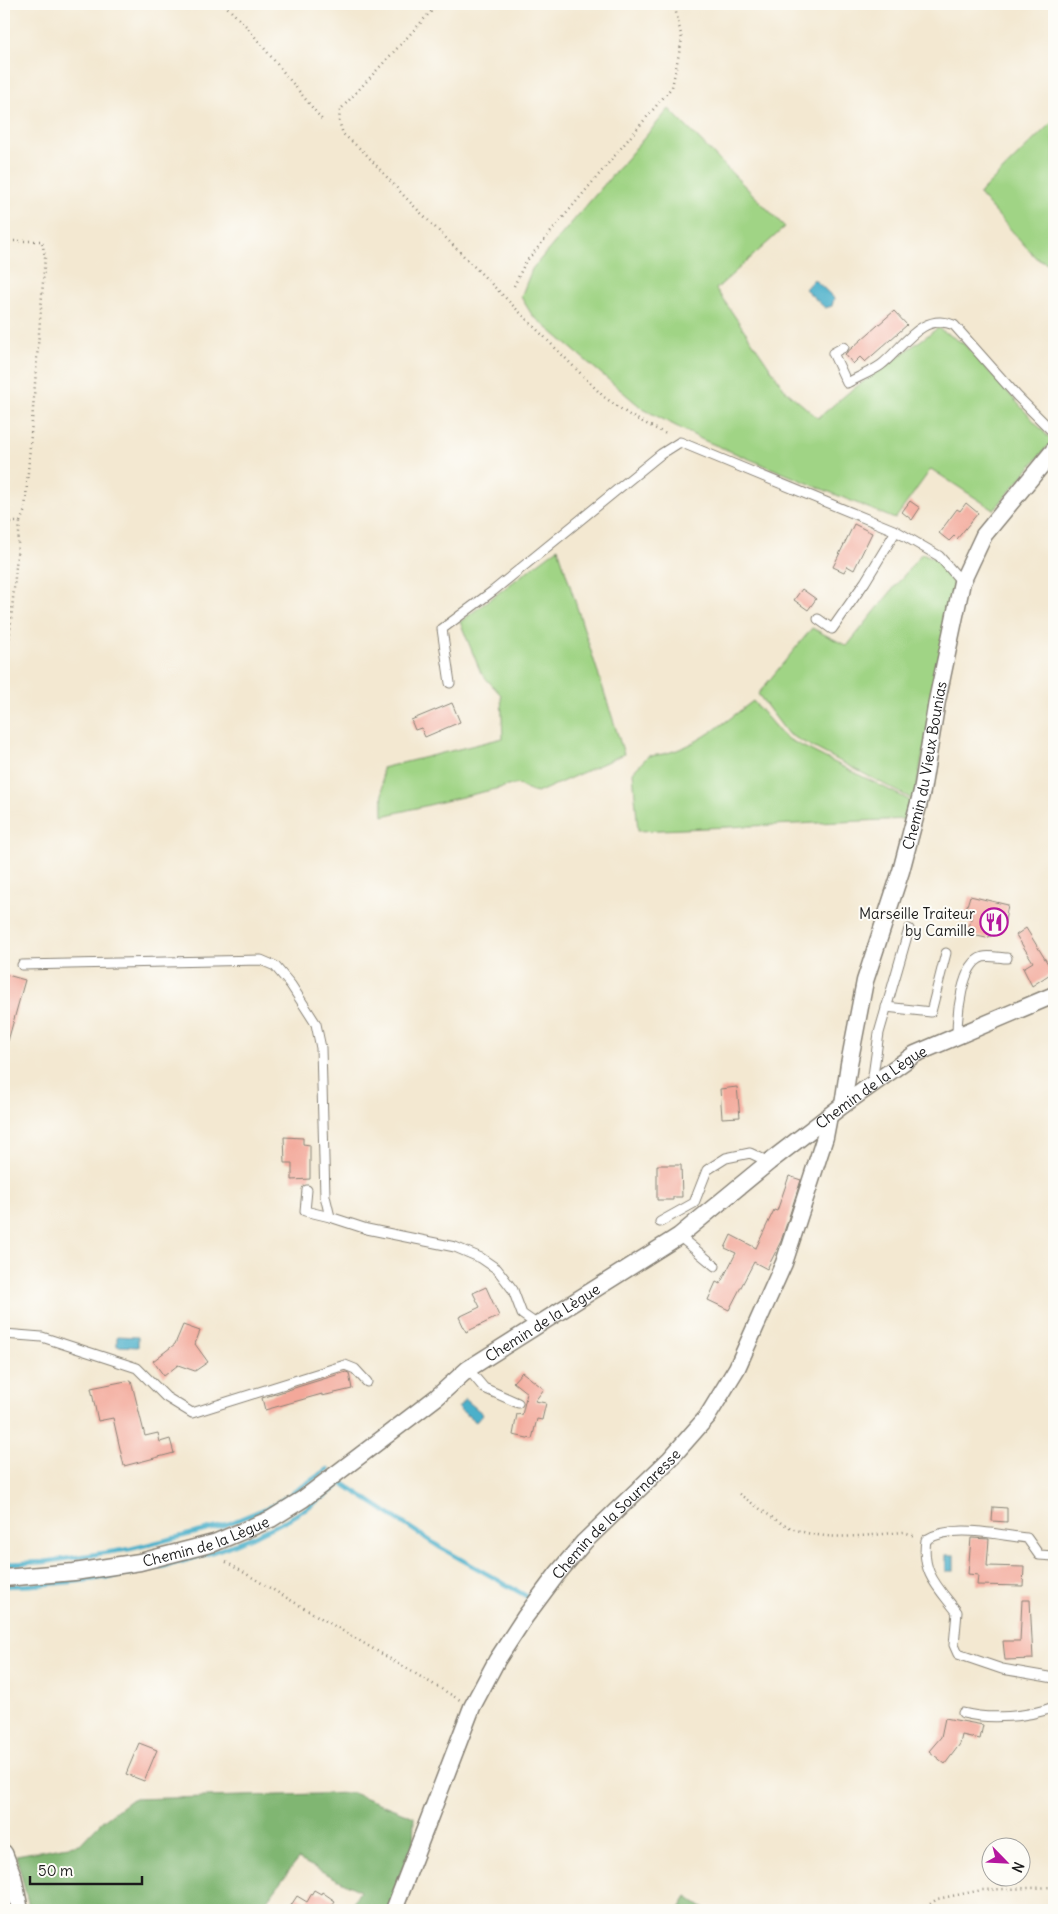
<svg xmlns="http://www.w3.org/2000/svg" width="1058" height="1914" font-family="Delius,sans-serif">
<rect width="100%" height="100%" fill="#fdfcf7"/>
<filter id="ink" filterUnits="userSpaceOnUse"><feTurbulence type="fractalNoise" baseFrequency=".02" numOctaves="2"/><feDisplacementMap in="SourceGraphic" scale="10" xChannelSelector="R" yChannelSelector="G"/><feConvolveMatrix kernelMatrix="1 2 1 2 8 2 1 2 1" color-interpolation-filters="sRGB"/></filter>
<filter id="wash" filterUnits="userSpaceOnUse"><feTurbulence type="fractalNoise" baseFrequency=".0096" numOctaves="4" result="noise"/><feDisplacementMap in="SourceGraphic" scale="20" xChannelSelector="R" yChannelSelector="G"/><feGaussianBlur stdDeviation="1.12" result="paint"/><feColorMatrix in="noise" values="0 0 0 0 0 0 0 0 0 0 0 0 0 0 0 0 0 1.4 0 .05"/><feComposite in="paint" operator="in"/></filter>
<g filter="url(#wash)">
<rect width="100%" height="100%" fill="#f3e8d1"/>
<g fill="#a0d485" stroke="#5e7850">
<path d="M669,109L785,227L716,289L786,391L818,418L849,392L938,328L964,344L1052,441L994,510L931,469L895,519L703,440L643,409L532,315L521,297L532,269Z"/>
<path d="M1054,120V266L1036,258L979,194Z"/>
<path d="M558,548L624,754L537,793L516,784L383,816L382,768L503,738L501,695L481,673L460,622Z"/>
<path d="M922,553L936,559L956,586L914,800L788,734L758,694L812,628L847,646Z"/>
<path d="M753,701L784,737L913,802L906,819L638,831L633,772L648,756C689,754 722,724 753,701Z"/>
</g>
<g fill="#80b672" stroke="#4e6947">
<path d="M353,1793L414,1817L413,1849L388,1910H349L360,1891L298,1859L260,1910H30L16,1855L80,1844L102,1821L132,1799Z"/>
<path d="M687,1897L707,1910H679Z"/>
</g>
<g fill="#4bb0ca" stroke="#346673">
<path d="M814,279L834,298L832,306L825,308L805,289Z"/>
<path d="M117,1336L138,1337V1347L117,1346Z"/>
<path d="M465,1399L483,1414L476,1422L458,1408Z"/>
<rect x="946" y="1555" width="8" height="16"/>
</g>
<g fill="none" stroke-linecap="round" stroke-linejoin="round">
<g stroke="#4bb0ca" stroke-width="4.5">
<path d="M4,1564L44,1562L130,1549L223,1526L274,1505L328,1469"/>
<path d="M4,1586C121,1583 249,1558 342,1483L441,1548L528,1597"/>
</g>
</g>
<g id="blocks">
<g fill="#f3a89a">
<path d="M894,311L907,325L865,362L860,357L853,364L845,354Z"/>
<path d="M910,501L920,508L912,520L902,512Z"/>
<path d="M966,503L978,513L957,539L954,536L949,541L939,533L957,509L960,511Z"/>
<path d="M854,524L872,533L854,570L847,566L844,572L833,567Z"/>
<path d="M802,589L816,599L808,610L794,600Z"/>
<path d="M452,703L460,722L425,737L421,728L415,730L411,720Z"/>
<path d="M970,896L1008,905L1003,931L986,938L968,934L972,914L965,912Z"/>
<path d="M1026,928L1053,972L1032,986L1023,968L1033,962L1016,935Z"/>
<path d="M4,974L25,980L8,1041L4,1040Z"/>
<path d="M737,1087L740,1117L722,1118L720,1089Z"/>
<path d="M284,1137L303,1138V1144L310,1145V1179L292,1180V1163H285Z"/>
<path d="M657,1165H681L682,1197H673V1200H657Z"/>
<path d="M789,1176L801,1180L781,1241L767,1269L754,1262L729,1310L708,1300L716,1282L720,1284L736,1253L725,1248L731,1235L756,1248L774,1210L777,1211Z"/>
<path d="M486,1287L499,1316L466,1332L459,1317L480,1307L473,1293Z"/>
<path d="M183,1325L200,1331L195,1344L208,1362L195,1371L178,1365L164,1376L153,1361L175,1344Z"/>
<path d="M346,1372L349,1373L352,1389L322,1396V1394L265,1410L262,1398Z"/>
<path d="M522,1372L544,1389L535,1401L546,1403L542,1420L537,1419L532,1439L513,1435L517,1414L522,1415L527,1393L513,1382Z"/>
<path d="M131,1380L145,1436L158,1433L160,1442L170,1439L174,1453L124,1466L113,1418L98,1421L91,1388Z"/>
<path d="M993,1507L1007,1508V1522L992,1521Z"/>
<path d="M971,1538L989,1539L987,1566L1024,1567L1023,1586L977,1585L978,1575L968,1574Z"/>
<path d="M1022,1600H1030L1033,1659L1005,1660L1003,1641H1020Z"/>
<path d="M945,1718L983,1725L980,1739L962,1735L960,1744L945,1764L929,1751L941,1737Z"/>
<path d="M139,1743L157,1750L144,1781L126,1774Z"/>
<path d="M314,1890L321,1894L322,1892L335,1901L329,1910H288L297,1896L307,1902Z"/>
</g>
</g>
</g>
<g filter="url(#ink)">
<use href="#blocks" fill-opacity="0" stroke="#888276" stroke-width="1"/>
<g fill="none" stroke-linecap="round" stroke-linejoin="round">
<g stroke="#888276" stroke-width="11">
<g id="lane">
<path d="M844,347L833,353L847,383C858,377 871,372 881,365C903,348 922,311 954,325L1017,396L1054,433"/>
<path d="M818,619L832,629L865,582L896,531L939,556L962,582"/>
<path d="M450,683L442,629L493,591L661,454L680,442L896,531"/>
<path d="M22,965L261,960L275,966L291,985L316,1024L321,1048L325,1196L330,1217L367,1229L455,1247L481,1258L497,1269L513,1290L522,1314L539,1326"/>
<path d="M886,1007L931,1012L946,953"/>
<path d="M957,1036C957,1017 961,963 983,957C990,955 1000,958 1007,958"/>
<path d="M872,1083L879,1033L909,929"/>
<path d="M307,1190L305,1211L330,1217"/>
<path d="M660,1222L694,1203L707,1170L726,1158L750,1153L769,1162"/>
<path d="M679,1236L715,1266"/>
<path d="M4,1334L42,1337L137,1368L166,1397L192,1413L345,1365L355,1369L367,1382"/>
<path d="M468,1369L484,1388L518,1403"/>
<path d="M1054,1556L1039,1555L1027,1538C996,1535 953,1523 926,1540C921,1573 938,1587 957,1612L954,1645L958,1654L1002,1669L1054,1678"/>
<path d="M963,1713C990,1720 1028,1717 1054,1707"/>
</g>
</g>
<g stroke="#888276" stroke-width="19">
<g id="street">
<path id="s1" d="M843,1105L849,1064L865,981L901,871L922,791L937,701L962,582L984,535L1054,450"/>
<path id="s2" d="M4,1578L74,1572L140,1562L214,1543L271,1519L303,1499L437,1397L468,1369L679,1236L769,1162L843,1105L915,1054L1054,995"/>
<path d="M4,1853L13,1876L20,1910"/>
<path id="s3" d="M394,1910L472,1707L497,1660L525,1617L557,1574L584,1542L670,1459L707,1417L737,1368L784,1263L825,1137L829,1116"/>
</g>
</g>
<g stroke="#888276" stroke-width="2.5" stroke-dasharray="1 4" stroke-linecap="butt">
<path d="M224,4L247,27L324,122"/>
<path d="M438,4L340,110L339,121L343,134L365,153L405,197L604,397L631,416L668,435"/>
<path d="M4,241H42L45,257L25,510L20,522H4"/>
<path d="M514,286L525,263L672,87L682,39L675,8L672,4"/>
<path d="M4,698L20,522"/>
<path d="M739,1494C757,1506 774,1521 794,1529C828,1542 869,1535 904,1532L915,1536"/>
<path d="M226,1562L460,1700"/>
<path d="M922,1910L937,1899L982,1890L1054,1887"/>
</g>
<use href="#lane" stroke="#fff" stroke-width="9"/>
<use href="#street" stroke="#fff" stroke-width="16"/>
</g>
</g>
<defs>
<g id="restaurant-ring" transform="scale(1.4375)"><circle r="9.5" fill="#fdfcf7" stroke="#b5179e" stroke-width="1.5"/><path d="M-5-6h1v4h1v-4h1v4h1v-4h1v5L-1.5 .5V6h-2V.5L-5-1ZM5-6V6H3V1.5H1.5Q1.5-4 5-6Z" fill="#b5179e"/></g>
</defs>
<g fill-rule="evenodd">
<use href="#restaurant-ring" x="994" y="922"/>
</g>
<g text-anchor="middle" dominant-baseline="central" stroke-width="4" stroke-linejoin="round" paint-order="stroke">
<g font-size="15" fill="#1c1c1c" stroke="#fdfcf7">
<text stroke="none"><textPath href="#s1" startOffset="350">Chemin du Vieux Bounias</textPath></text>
<text stroke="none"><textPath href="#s2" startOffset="1016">Chemin de la Lègue</textPath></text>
<text stroke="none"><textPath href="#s2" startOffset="611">Chemin de la Lègue</textPath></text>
<text stroke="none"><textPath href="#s3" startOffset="460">Chemin de la Sournaresse</textPath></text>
<text stroke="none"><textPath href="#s2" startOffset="206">Chemin de la Lègue</textPath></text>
</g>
<g font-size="15" fill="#1c1c1c" stroke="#fdfcf7" text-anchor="end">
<text x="975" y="913">Marseille Traiteur<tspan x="975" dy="17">by Camille</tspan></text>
</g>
</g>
<rect width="1058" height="1914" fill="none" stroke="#fdfcf7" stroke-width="20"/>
<g transform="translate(1006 1862) rotate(114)"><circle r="24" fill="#fdfcf7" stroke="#a3a29f"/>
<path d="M0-4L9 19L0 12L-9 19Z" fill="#b5179e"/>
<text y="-8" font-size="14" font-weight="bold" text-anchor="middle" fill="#1c1c1c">N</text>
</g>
<path d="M30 1876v8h112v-8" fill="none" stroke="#1c1c1c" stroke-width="2.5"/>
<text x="38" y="1876" font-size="15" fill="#1c1c1c" stroke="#fdfcf7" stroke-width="4" paint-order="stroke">50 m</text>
</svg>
